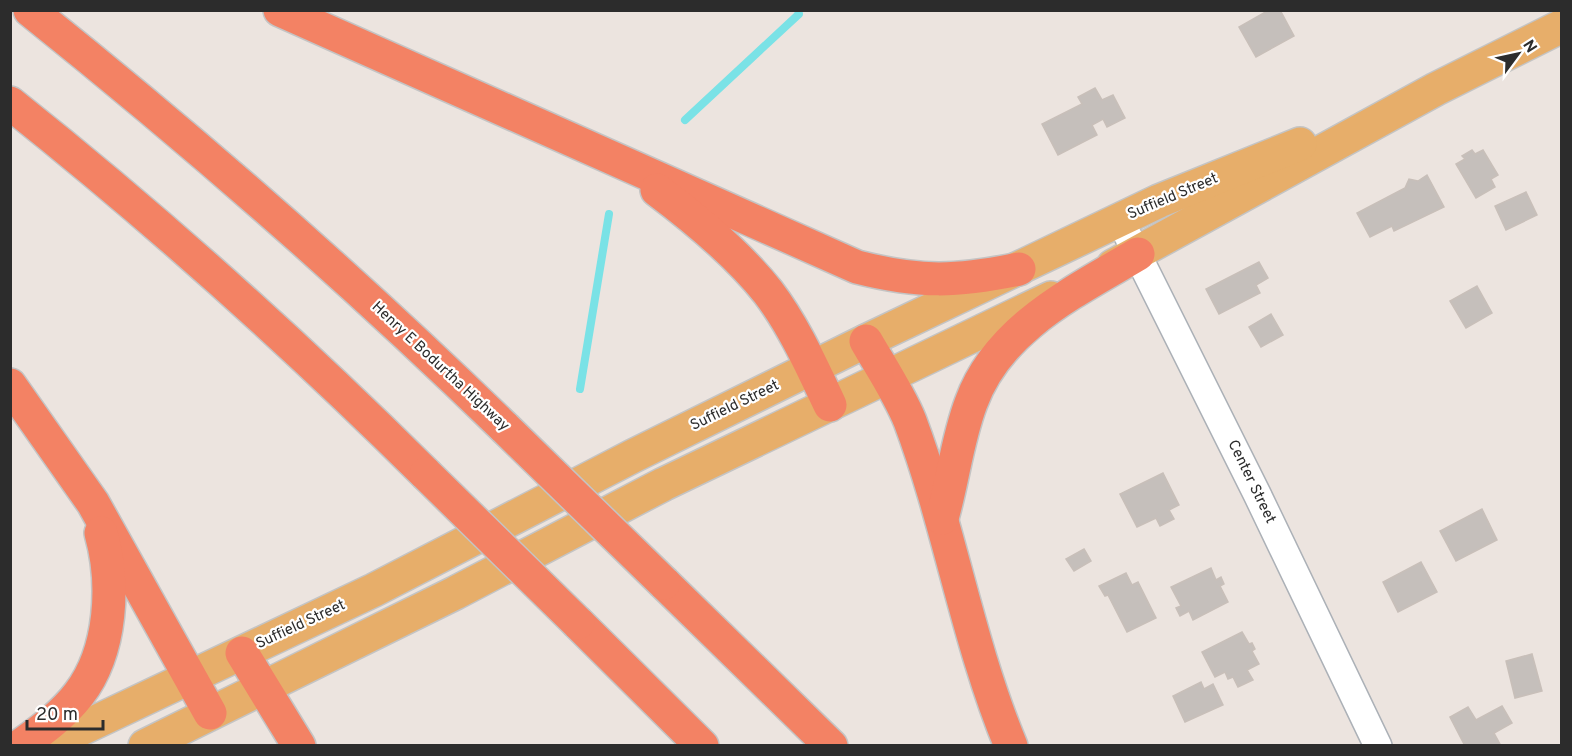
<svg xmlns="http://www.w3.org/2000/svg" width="1572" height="756" font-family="Overpass,sans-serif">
<rect width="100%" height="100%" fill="#ece4df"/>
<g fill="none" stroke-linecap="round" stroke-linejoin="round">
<g stroke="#7ae2e6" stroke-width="8">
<path d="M685,120L799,14L798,10"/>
<path d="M580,389L609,214"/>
</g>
</g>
<g fill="#c5bfbb" stroke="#c8bfb9" stroke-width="1.5">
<path d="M1269,10H1280L1294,36L1256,57L1239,27Z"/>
<path d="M1095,88L1102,100L1113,95L1125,118L1107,127L1103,119L1092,125L1097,135L1058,155L1042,124L1082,104L1078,97Z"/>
<path d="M1472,150L1475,154L1483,150L1498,175L1491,179L1495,187L1476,198L1456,164L1465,159L1462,156Z"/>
<path d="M1427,175L1444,207L1394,231L1392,226L1370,237L1357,213L1405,188L1409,179L1418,181Z"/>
<path d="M1526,192L1537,215L1506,230L1495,206Z"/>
<path d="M1259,262L1268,278L1256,285L1260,293L1219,314L1206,289Z"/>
<path d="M1477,286L1492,313L1466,328L1450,301Z"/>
<path d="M1271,314L1283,335L1261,347L1249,327Z"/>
<path d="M1163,473L1179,505L1169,510L1174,519L1160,526L1156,518L1137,527L1120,494Z"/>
<path d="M1482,509L1497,540L1456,561L1440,531Z"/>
<path d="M1084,549L1091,561L1074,571L1066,559Z"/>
<path d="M1421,562L1437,592L1398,612L1383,582Z"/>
<path d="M1211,568L1216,580L1221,577L1224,584L1220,586L1228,602L1193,620L1189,611L1180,616L1176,608L1181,606L1171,587Z"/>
<path d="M1126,573L1132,585L1138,582L1156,618L1127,632L1108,595L1105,596L1099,586Z"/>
<path d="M1242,632L1249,644L1252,643L1255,649L1252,651L1259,664L1247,670L1253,680L1238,687L1233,677L1228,679L1225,672L1215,677L1202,652Z"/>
<path d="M1532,654L1542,691L1515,698L1506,661Z"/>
<path d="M1201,682L1204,689L1213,684L1223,705L1185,722L1173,696Z"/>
<path d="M1502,706L1512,723L1494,733L1501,746H1465L1450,717L1468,707L1476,720Z"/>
</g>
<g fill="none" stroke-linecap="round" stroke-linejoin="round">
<g stroke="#acb1b7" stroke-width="30">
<path id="minor" d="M1120,220L1257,494L1378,746"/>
</g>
<g stroke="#c4c4c4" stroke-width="36">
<g id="major">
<path d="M1113,266L1436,89L1562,26"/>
<path d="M45,746L374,590L633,456L866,341L1159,201L1300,144"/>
<path d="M145,746L455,593L664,484L1051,298"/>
</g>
</g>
<g stroke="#c4c4c4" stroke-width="36">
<g id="highway">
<path d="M30,10C195,142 354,281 505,428"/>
<path d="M280,10L857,267C920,283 957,282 1019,269"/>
<path d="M10,103C156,219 294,343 426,474"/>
<path d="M657,190C697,220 737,253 768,292C794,326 812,367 830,405"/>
<path d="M866,341C881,367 899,394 910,421C950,528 967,640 1011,746"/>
<path d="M10,385L93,503L210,713"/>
<path d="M942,518C953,480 957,440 971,403C998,328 1074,292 1138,254"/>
<path d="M664,583L831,746"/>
<path d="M578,623L702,746"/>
<path d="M242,653L299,746"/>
<path d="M20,746C42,730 63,715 79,694C112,651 115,583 101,533"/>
</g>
</g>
<use href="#minor" stroke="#fff" stroke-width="27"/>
<use href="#major" stroke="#e7ae6a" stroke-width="33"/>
<use href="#highway" stroke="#f38264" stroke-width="33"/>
<g stroke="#c4c4c4" stroke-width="36" stroke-linecap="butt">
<g id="highway-bridge">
<path d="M505,428L664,583"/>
<path d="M426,474L578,623"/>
</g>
</g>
<use href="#highway-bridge" stroke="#f38264" stroke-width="33"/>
</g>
<g text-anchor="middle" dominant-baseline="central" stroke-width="4.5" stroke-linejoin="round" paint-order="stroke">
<g font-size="15" fill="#2c2c2c" stroke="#fff">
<text transform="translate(1173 197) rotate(-23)">Suffield Street</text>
<text transform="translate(440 367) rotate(43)">Henry E Bodurtha Highway</text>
<text transform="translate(735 406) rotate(-26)">Suffield Street</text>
<text transform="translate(1251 482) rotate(64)">Center Street</text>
<text transform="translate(301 625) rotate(-25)">Suffield Street</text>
</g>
</g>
<rect width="1572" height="756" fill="none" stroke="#2c2c2c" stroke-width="24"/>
<g transform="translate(1518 54) rotate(57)" stroke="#ffffff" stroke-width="4.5" paint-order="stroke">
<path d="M0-4.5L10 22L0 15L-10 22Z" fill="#2c2c2c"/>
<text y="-9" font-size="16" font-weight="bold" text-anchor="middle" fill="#2c2c2c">N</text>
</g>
<path d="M27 720v9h76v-9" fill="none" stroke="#2c2c2c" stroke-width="3"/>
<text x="36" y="720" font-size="18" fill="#2c2c2c" stroke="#ffffff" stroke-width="4.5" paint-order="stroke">20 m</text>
</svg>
